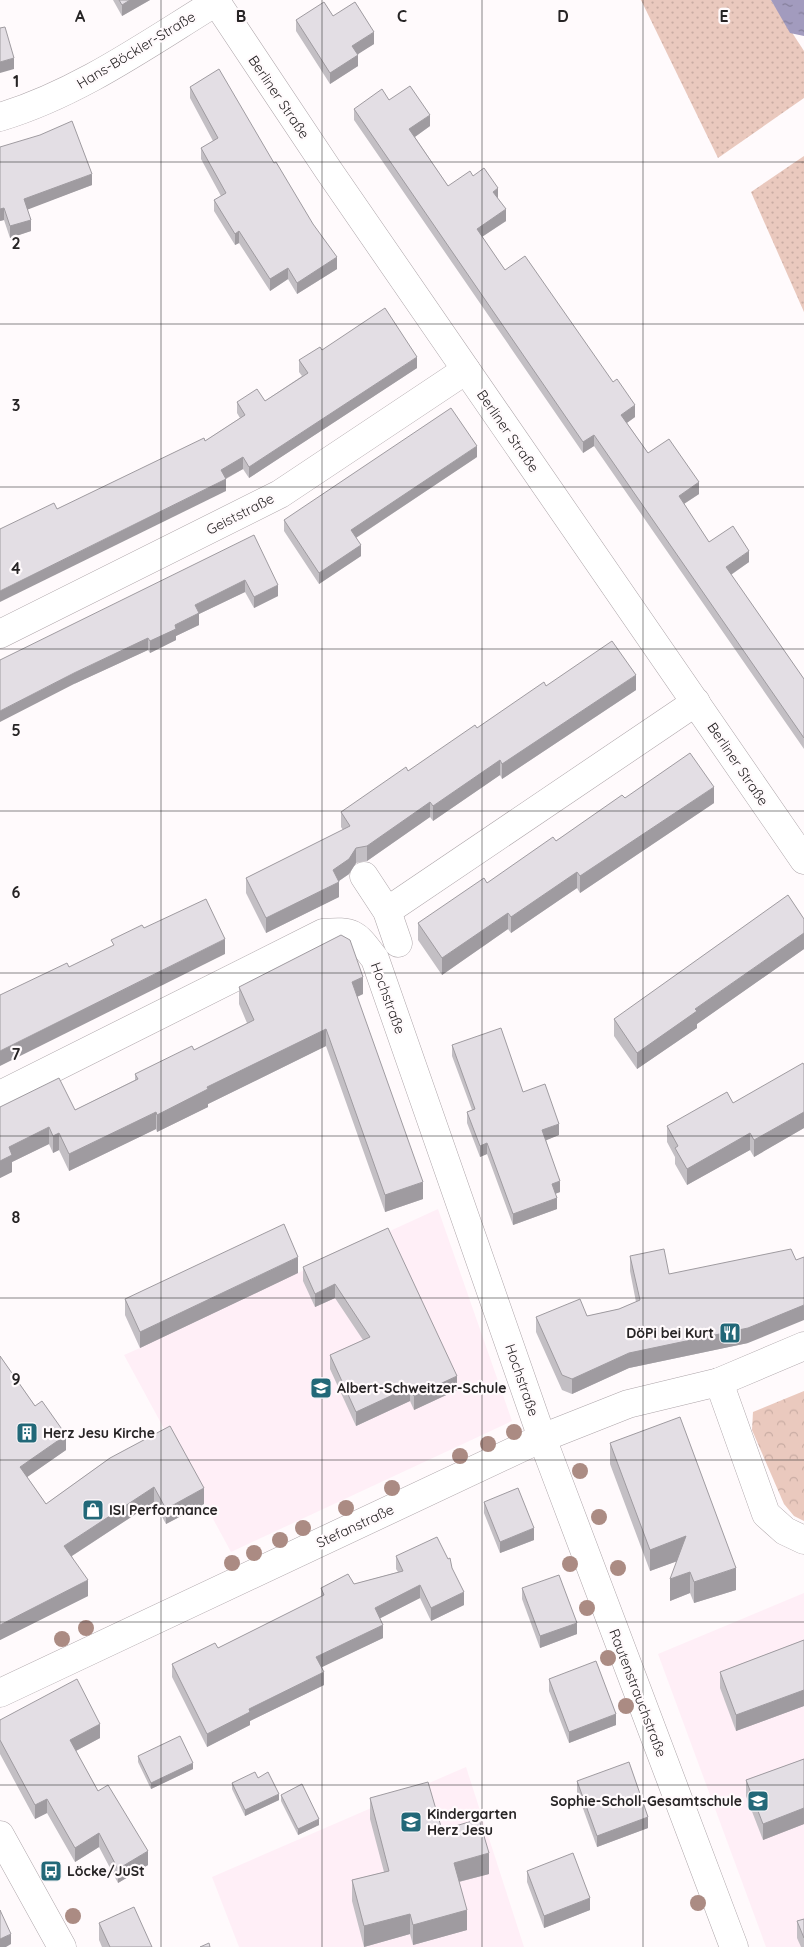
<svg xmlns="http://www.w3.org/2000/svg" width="804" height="1947" font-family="Quicksand,sans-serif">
<defs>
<pattern id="grass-dots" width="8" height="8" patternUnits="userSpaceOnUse" patternTransform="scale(1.25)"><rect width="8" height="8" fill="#eac9be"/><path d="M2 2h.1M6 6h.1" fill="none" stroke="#c9aca3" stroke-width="1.8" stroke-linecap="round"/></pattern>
<pattern id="park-crowns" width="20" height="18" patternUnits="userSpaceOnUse" patternTransform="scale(1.25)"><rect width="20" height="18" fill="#eac9be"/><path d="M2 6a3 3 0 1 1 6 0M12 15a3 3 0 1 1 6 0" fill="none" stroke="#c9aca3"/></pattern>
<pattern id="water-ripples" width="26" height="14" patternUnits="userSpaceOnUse" patternTransform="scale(1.25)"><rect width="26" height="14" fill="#a29bbe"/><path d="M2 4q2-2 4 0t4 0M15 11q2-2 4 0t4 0" fill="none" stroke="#847e9a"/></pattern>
</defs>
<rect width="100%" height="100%" fill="#fffafc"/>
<g fill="#ffeff7">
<path d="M438,1209L512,1421L231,1552L124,1355L140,1348L125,1315L284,1240L298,1273Z"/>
<path d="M804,1593V1947H766L658,1654Z"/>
<path d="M466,1767L524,1947H239L212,1877Z"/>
</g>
<g fill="url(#grass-dots)">
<path d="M641,0H771L804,51V98L718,158Z"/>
<path d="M804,156V312L751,192Z"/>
</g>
<path fill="url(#park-crowns)" d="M804,1391V1521L794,1516L784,1504L752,1430L753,1412Z"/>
<path fill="url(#water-ripples)" d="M771,0H804V36L790,33Z"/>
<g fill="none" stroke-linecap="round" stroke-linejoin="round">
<g stroke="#ada5a9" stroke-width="29">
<g id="minor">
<path d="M215,0L329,171L804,860"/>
<path d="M0,117C79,93 146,45 216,2"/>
<path d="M0,634L280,494L466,370"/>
<path d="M364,876L387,911L398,943"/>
<path d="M387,911L696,702"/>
<path d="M0,1095L323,933C355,930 356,934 375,959L542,1438L734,1947"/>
<path d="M719,1382L766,1514L785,1531L804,1540"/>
<path d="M0,1693L542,1438L628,1404L719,1382L804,1346"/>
</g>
</g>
<g stroke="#ada5a9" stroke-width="29">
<path id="major" d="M0,1835L62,1947"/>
</g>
<use href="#minor" stroke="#fff" stroke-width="28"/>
<use href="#major" stroke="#fff" stroke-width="28"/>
</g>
<g fill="#ab8b83">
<circle cx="514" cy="1432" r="8"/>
<circle cx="488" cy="1444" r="8"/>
<circle cx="460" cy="1456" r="8"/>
<circle cx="580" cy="1471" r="8"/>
<circle cx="392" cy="1488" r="8"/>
<circle cx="346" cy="1508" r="8"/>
<circle cx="599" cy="1517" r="8"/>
<circle cx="303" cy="1528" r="8"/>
<circle cx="280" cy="1540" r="8"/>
<circle cx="254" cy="1553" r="8"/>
<circle cx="232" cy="1563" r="8"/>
<circle cx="570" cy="1564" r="8"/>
<circle cx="618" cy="1568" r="8"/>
<circle cx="587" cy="1608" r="8"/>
<circle cx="86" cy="1628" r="8"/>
<circle cx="62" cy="1639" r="8"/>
<circle cx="608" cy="1658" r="8"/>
<circle cx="626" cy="1706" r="8"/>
<circle cx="698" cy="1903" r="8"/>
<circle cx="73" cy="1916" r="8"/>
</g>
<g fill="#c3bfc4">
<path d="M113,0H150L122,16Z"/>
<path d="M333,16L374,44L357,54L358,66L330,84L296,31V20Z"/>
<path d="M190,87L274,163L337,269L297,294L288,279L270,291L239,243L235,245L214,211V200L221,196L201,159V148L213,141L190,98Z"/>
<path d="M389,100L430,126L415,137L448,186L473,176L498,199L506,221L482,237L505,270L635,417L627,423L648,453L699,494L684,504L709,542L749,562L731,575L804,679V749L594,446L583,453L354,120V109Z"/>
<path d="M0,147L92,185L27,209L31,231L10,238L4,220L0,221Z"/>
<path d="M322,350L417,368L249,478L243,469L226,479V491L57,509L205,441L240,418L237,413V402L265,401L302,376L299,372V360Z"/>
<path d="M477,457L356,538L361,556L319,584L284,531V520Z"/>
<path d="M254,535L278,596L254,608L245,592L199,614V625L176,636V640L150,653L148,650L74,684Z"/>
<path d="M546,686L636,690L502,779L500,775L433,821L430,817L367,861L356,863L349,874L339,881V897L266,933L246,893V878L343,830L341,827V812Z"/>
<path d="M625,798L714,803L580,893L577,888L511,933L508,929L442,975L418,940V923L487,883Z"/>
<path d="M804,919V949L697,1024V1028L637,1069L614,1036V1019Z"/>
<path d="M239,987L363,994L357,997L423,1199L385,1212L326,1046L208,1104V1107L157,1132L156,1129L69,1171L59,1150L53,1153L49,1144L12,1162V1172L0,1178V1107L75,1110L135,1080V1074L194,1050L247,1023L239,1004Z"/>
<path d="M452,1045L523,1092L559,1135L546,1140L560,1192L555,1194L557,1209L513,1225L487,1154L480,1157L467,1123V1112L472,1110L452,1056Z"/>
<path d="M804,1065V1128L754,1157L750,1150L687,1185L675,1164V1157L667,1142V1126L733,1103Z"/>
<path d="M388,1228L457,1390L414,1410L410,1401L356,1426L330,1369V1355L363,1340L335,1298L315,1307L303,1281V1267Z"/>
<path d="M630,1256L669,1274L748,1343L629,1368L572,1394L562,1390L536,1332V1317L587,1316L619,1309L636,1302L630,1271Z"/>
<path d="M298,1273L140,1348L125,1315V1299Z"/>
<path d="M0,1356L66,1450L27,1477L46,1504L110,1458L204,1504L166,1524L154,1502L72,1556L88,1596L0,1640Z"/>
<path d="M610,1443L736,1590L694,1603L690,1593L670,1601L677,1561L650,1571L610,1464Z"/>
<path d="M484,1502L534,1540L500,1553L484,1513Z"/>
<path d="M396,1556L452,1568L464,1605L431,1621L420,1598L380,1618L383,1638L321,1667L324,1685L250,1721V1725L207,1747L172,1677V1664L218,1648L321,1597V1588L354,1584L398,1572L396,1569Z"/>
<path d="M522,1588L577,1634L540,1648L522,1599Z"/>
<path d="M804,1640V1706L736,1731L720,1688V1672Z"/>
<path d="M549,1679L616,1725L569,1743L549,1691Z"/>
<path d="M0,1720L100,1738L76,1751L98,1791L148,1865L118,1883L99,1847L75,1862L47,1813L35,1819L0,1754Z"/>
<path d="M138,1756L193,1769L151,1789L138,1762Z"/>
<path d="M804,1759V1824L763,1840L746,1796V1780Z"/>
<path d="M258,1778L279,1800L245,1816L232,1789V1783Z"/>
<path d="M577,1781L648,1828L597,1847L577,1792Z"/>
<path d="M281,1795L319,1825L298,1835L281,1801Z"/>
<path d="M370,1798L442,1830L489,1874L459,1882L467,1930L413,1945L410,1934L364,1947L352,1901V1880L384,1872L370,1819Z"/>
<path d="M527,1871L590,1910L544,1928L527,1882Z"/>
<path d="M804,1919V1947H801L797,1938V1921Z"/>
<path d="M99,1923L152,1947H102L99,1940Z"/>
</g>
<g fill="#9f9ba0">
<path d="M130,0H150L122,16V5Z"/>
<path d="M374,32V44L352,58V46Z"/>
<path d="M358,55V66L330,84V73Z"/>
<path d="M14,58V69L0,73V62Z"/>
<path d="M430,115V126L409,141V129Z"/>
<path d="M92,174V185L24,211V199Z"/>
<path d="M498,188V200L493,192Z"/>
<path d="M4,208V220L0,221V209Z"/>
<path d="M506,209V221L477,240V229Z"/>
<path d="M31,220V231L10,238V226Z"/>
<path d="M239,231V243L235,245V234Z"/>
<path d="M337,257V269L297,294V283Z"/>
<path d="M288,268V279L270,291V279Z"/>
<path d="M417,357V368L249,478V467Z"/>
<path d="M635,405V417L621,427V415Z"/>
<path d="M594,435V446L583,453V442Z"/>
<path d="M477,446V457L351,541V530Z"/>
<path d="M243,457V469L221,481V470Z"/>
<path d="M226,479V491L0,602V591Z"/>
<path d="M699,482V494L679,507V496Z"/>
<path d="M361,545V556L319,584V573Z"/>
<path d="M749,551V562L726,578V567Z"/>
<path d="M245,580V592L199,614V625L176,636V640L150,653V641L175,625L195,605Z"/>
<path d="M278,585V596L254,608V597Z"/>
<path d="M148,638V650L74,684L0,722V711L74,673Z"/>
<path d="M636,675V690L502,779V764Z"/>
<path d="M500,760V775L433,821V806Z"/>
<path d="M714,787V803L580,893V876Z"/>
<path d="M430,802V817L367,861V846Z"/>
<path d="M356,848V863L349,874L333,885V870Z"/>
<path d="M577,872V888L511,933V917Z"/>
<path d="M339,882V897L266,933V918Z"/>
<path d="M508,913V929L442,975V958Z"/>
<path d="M804,933V949L697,1024V1028L637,1069V1053L695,1009Z"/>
<path d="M225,939V954L0,1066V1051Z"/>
<path d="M363,977V994L352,999V982Z"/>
<path d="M326,1029V1046L208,1104V1107L157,1132V1115L207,1087Z"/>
<path d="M156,1112V1129L69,1171V1154Z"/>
<path d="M804,1112V1128L754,1157V1140Z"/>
<path d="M559,1124V1135L542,1142V1130Z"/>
<path d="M49,1127V1144L12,1162V1172L0,1178V1161L9,1147Z"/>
<path d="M59,1133V1150L53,1153V1136Z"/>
<path d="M750,1133V1150L687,1185V1169Z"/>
<path d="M487,1143V1154L480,1157V1146Z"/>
<path d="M560,1181V1192L552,1195V1184Z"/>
<path d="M423,1182V1199L385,1212V1195Z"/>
<path d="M557,1198V1209L513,1225V1214Z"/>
<path d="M298,1257V1273L140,1348V1332Z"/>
<path d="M335,1284V1298L315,1307V1294Z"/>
<path d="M804,1305V1320L748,1343L629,1368L572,1394V1379L629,1353Z"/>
<path d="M457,1376V1390L414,1410V1396Z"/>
<path d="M410,1387V1401L356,1426V1412Z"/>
<path d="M66,1435V1450L20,1482V1467Z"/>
<path d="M154,1487V1502L64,1561V1546Z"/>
<path d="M204,1488V1504L166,1524V1509Z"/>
<path d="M534,1528V1540L500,1553V1542Z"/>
<path d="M686,1536V1558L650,1571V1550Z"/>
<path d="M736,1568V1590L694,1603V1582Z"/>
<path d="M690,1572V1593L670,1601V1579Z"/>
<path d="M88,1580V1596L0,1640V1625Z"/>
<path d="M420,1585V1598L375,1621V1608Z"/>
<path d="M464,1592V1605L431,1621V1608Z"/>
<path d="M577,1623V1634L540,1648V1636Z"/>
<path d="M383,1625V1638L316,1670V1657Z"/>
<path d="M324,1672V1685L250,1721V1725L207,1747V1734L249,1709Z"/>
<path d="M804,1690V1706L736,1731V1715Z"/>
<path d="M616,1714V1725L569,1743V1732Z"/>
<path d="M100,1724V1738L70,1754V1740Z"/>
<path d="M193,1763V1769L151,1789V1783Z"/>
<path d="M279,1794V1800L245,1816V1810Z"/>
<path d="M47,1799V1813L35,1819V1805Z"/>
<path d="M804,1808V1824L763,1840V1824Z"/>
<path d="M648,1817V1828L597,1847V1836Z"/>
<path d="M319,1819V1825L298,1835V1829Z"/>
<path d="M99,1833V1847L75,1862V1848Z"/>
<path d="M148,1851V1865L118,1883V1869Z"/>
<path d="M489,1853V1874L454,1883V1863Z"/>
<path d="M590,1898V1910L544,1928V1916Z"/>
<path d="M467,1910V1930L413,1945V1925Z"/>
<path d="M410,1914V1934L364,1947V1926Z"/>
<path d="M11,1934V1944L6,1947H0V1939Z"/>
</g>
<g fill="#e3dee4" stroke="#9f9ba0">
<path d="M119,0H130L122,5Z"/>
<path d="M324,2L333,16L355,2L374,32L352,46L358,55L330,73L296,20Z"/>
<path d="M5,27L14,58L0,62V28Z"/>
<path d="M219,69L274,163L276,162L313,224L337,257L297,283L288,268L270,279L239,231L235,234L214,200L226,193L201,148L218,138L190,87Z"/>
<path d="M410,86L430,115L409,129L448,186L470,171L473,176L484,168L498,188L493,192L506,209L477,229L505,270L525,256L613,382L617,379L635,405L621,415L648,453L669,439L699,482L679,496L709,542L733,526L749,551L726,567L804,679V738L594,435L583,442L354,109L382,89L389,100Z"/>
<path d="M72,121L92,174L24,199L31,220L10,226L4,208L0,209V147L40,135Z"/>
<path d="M385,308L417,357L249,467L243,457L221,470L226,479L0,591V529L54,503L57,509L204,438L205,441L245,415L237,402L257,389L265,401L308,373L299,360L320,347L322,350Z"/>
<path d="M451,408L477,446L351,530L361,545L319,573L284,520Z"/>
<path d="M254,535L278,585L254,597L245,580L195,605L199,613L175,625L176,629L150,641L148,638L74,673L0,711V660Z"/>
<path d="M612,641L636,675L502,764L500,760L433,806L430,802L367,846L356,848L349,859L333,870L339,882L266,918L246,878L350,826L341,812L406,767L408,771L475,725L477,728L544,682L546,686Z"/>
<path d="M690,753L714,787L580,876L577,872L511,917L508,913L442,958L418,923L484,878L487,883L553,837L556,841L622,795L625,798Z"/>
<path d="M788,895L804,919V933L695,1009L697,1011L637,1053L614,1019Z"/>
<path d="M206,899L225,939L0,1051V995L67,963L69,967L114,945L111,940L142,925L144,928Z"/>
<path d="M341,935L350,940L363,977L352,982L423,1182L385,1195L326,1029L207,1087L208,1089L157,1115L156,1112L69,1154L59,1133L53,1136L49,1127L9,1147L12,1155L0,1161V1107L59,1078L75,1110L138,1079L135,1074L192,1046L194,1050L254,1020L239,987Z"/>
<path d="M501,1028L523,1092L545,1084L559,1124L542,1130L560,1181L552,1184L557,1198L513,1214L487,1143L480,1146L467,1112L475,1109L452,1045Z"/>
<path d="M803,1063L804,1065V1112L754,1140L750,1133L687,1169L675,1148L678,1146L667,1126L727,1092L733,1103Z"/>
<path d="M284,1224L298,1257L140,1332L125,1299Z"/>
<path d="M388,1228L457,1376L414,1396L410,1387L356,1412L330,1355L370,1337L335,1284L315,1294L303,1267Z"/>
<path d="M664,1249L669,1274L791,1249L796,1260L804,1257V1305L748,1328L629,1353L572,1379L562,1375L536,1317L580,1299L587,1316L619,1309L640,1300L630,1256Z"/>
<path d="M0,1356L35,1406L42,1401L66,1435L20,1467L46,1504L110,1458L170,1426L204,1488L166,1509L154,1487L64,1546L88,1580L0,1625Z"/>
<path d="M680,1417L736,1568L694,1582L690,1572L670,1579L686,1536L650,1550L610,1443Z"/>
<path d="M518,1488L534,1528L500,1542L484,1502Z"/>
<path d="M437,1537L448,1559L450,1558L452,1568L464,1592L431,1608L420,1585L375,1608L383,1625L316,1657L324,1672L249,1709L250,1712L207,1734L172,1664L215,1643L218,1648L324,1595L321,1588L348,1574L354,1584L403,1571L396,1556Z"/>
<path d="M559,1575L577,1623L540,1636L522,1588Z"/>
<path d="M804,1640V1690L736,1715L720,1672Z"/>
<path d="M596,1661L616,1714L569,1732L549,1679Z"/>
<path d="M77,1679L100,1724L70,1740L98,1791L108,1785L148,1851L118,1869L99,1833L75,1848L47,1799L35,1805L0,1740V1720Z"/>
<path d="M180,1736L193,1763L151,1783L138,1756Z"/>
<path d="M804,1759V1808L763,1824L746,1780Z"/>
<path d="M629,1762L648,1817L597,1836L577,1781Z"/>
<path d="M255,1772L258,1778L268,1772L279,1794L245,1810L232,1783Z"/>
<path d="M428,1782L442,1830L479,1819L489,1853L454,1863L467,1910L413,1925L410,1914L364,1926L352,1880L389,1871L370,1798Z"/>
<path d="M302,1784L319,1819L298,1829L281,1795Z"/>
<path d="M573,1853L590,1898L544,1916L527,1871Z"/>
<path d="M134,1907L152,1947H110L99,1923Z"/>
<path d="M0,1910L11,1934L0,1939Z"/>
<path d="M804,1919V1938L797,1921Z"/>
<path d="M209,1943L210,1947H200Z"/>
</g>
<path fill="none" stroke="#272425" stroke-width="1" stroke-opacity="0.55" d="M161,0V1947M322,0V1947M482,0V1947M643,0V1947M0,162H804M0,324H804M0,487H804M0,649H804M0,811H804M0,973H804M0,1136H804M0,1298H804M0,1460H804M0,1622H804M0,1785H804"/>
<defs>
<g id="restaurant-square" transform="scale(1.125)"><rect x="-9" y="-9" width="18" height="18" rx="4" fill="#226878" stroke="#fffafc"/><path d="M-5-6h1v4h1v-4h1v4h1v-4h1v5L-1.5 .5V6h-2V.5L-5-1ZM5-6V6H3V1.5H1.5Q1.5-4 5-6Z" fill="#fff"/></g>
<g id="school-square" transform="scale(1.125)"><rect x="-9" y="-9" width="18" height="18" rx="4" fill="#226878" stroke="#fffafc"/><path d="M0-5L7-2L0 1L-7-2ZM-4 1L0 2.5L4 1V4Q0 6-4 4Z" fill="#fff"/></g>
<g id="building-square" transform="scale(1.125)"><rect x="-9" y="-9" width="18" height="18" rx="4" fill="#226878" stroke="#fffafc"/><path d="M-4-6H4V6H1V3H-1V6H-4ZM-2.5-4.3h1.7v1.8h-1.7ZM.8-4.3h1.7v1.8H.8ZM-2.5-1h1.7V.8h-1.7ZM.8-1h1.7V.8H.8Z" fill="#fff"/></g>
<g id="shop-square" transform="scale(1.125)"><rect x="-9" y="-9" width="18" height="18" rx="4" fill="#226878" stroke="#fffafc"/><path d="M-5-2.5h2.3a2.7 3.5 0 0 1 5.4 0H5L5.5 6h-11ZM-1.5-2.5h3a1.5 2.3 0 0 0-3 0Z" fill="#fff"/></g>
<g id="bus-square" transform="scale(1.125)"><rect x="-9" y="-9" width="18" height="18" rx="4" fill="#226878" stroke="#fffafc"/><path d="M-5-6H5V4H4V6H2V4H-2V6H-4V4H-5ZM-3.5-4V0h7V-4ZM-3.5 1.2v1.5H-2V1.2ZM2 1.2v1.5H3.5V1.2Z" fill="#fff"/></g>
</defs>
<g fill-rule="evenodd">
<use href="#restaurant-square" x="730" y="1333"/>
<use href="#school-square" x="321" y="1388"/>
<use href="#building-square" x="27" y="1433"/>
<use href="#shop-square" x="93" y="1510"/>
<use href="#school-square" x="758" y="1801"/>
<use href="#school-square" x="411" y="1822"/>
<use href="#bus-square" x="51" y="1871"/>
</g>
<g text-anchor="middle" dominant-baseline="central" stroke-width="4.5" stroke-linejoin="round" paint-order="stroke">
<g font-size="14" fill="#272425" stroke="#fffafc">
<text transform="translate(136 50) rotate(-31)">Hans-Böckler-Straße</text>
<text transform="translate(279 97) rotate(56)">Berliner Straße</text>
<text transform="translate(508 431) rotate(55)">Berliner Straße</text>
<text transform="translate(240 514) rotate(-27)">Geiststraße</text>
<text transform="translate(738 764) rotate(56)">Berliner Straße</text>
<text transform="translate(388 998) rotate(70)">Hochstraße</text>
<text transform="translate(522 1380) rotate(71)">Hochstraße</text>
<text transform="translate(355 1526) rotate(-25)">Stefanstraße</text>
<text transform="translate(638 1693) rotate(69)">Rautenstrauchstraße</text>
</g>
<g font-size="14" font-weight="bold" fill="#272425" stroke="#fffafc" text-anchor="start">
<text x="714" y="1333" text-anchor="end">DöPi bei Kurt</text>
<text x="337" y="1388">Albert-Schweitzer-Schule</text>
<text x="43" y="1433">Herz Jesu Kirche</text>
<text x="109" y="1510">ISI Performance</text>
<text x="742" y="1801" text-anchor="end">Sophie-Scholl-Gesamtschule</text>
<text x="427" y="1814">Kindergarten<tspan x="427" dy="16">Herz Jesu</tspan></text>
<text x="67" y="1871">Löcke/JuSt</text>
</g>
</g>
<g font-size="16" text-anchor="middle" font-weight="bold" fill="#272425" stroke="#fffafc" stroke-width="4.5" stroke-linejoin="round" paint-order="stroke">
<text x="80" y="22">A</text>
<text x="241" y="22">B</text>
<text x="402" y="22">C</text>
<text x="563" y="22">D</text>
<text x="724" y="22">E</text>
<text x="16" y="87">1</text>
<text x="16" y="249">2</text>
<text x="16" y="411">3</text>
<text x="16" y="574">4</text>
<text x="16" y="736">5</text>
<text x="16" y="898">6</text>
<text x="16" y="1060">7</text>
<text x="16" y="1223">8</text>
<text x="16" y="1385">9</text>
</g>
</svg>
